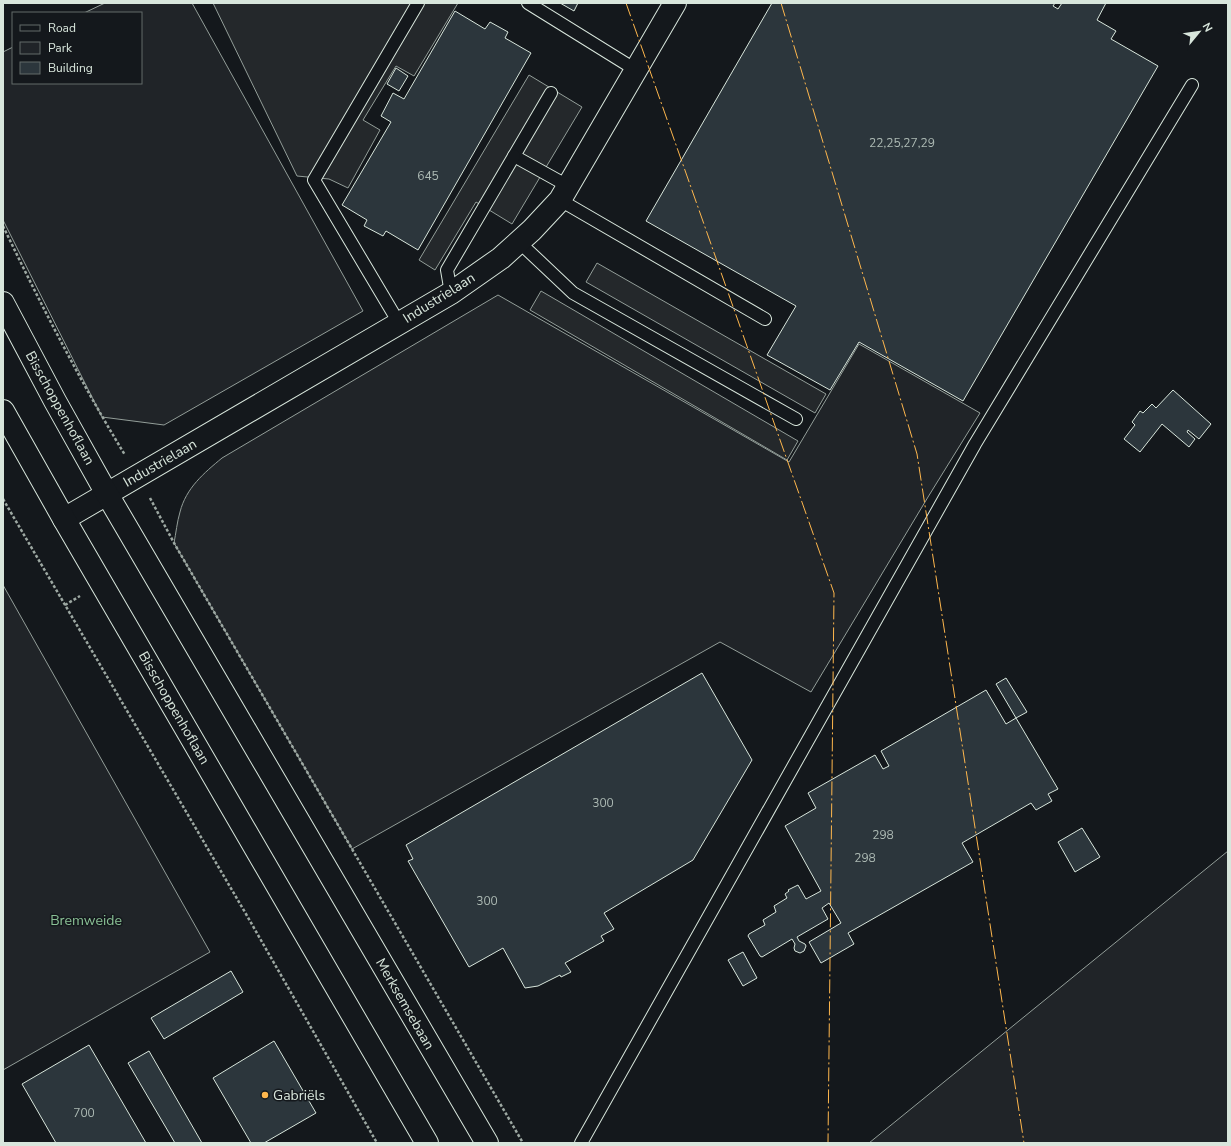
<svg xmlns="http://www.w3.org/2000/svg" width="1231" height="1146" font-family="'Nunito Sans',sans-serif">
<rect width="100%" height="100%" fill="#14181c"/>
<g fill="#202428" stroke="#939e99">
<path d="M105,3H192L363,311L164,425L102,417L3,220V52L13,47V83H141V13H84Z"/>
<path d="M498,295L789,462L859,344L980,413L928,497L811,692L720,642L352,849L174,543C176,533 177,522 180,512C186,488 204,473 222,458Z"/>
<path d="M3,585L210,952L3,1070Z"/>
<path d="M1228,851V1143H869Z"/>
</g>
<g fill="#24282b" stroke="#939e99">
<path d="M213,3H458L414,76L396,66L363,120L380,130L348,188L329,179L297,176Z"/>
<path d="M529,75L582,107L512,224L476,202L435,270L419,260Z"/>
<path d="M597,263L826,394L815,413L586,282Z"/>
<path d="M541,291L798,441L787,460L530,310Z"/>
</g>
<g fill="#2c363c" stroke="#d8e6dc">
<path d="M560,3H578L574,11Z"/>
<path d="M772,3H1055L1053,6L1058,9L1062,3H1106L1097,20L1116,31L1111,39L1158,66L963,401L859,342L830,390L767,355L796,306L646,221Z"/>
<path d="M455,11L485,29L490,22L508,32L505,38L531,53L418,250L386,231L383,236L364,226L367,220L342,205L391,122L381,116L393,93L404,99Z"/>
<path d="M396,68L408,76L399,91L387,84Z"/>
<path d="M1173,390L1211,424L1199,439L1188,430L1187,432L1195,439L1189,447L1162,424L1140,452L1124,439L1135,425L1132,422L1140,411L1143,413L1152,404L1156,408Z"/>
<path d="M702,673L752,760L693,860L604,913L614,929L601,936L604,941L565,963L571,972L561,977L560,975L538,986L525,988L503,948L469,967L408,861L413,859L406,845Z"/>
<path d="M1006,678L1027,712L1016,718L996,684Z"/>
<path d="M986,690L1006,724L1016,718L1058,789L1048,794L1052,801L1036,810L1031,803L962,843L973,862L848,933L854,944L821,963L809,942L841,923L829,903L822,908L828,919L797,937L799,941L805,944L806,946L804,951L800,953L795,951L794,948L795,944L792,939L762,957L760,956L748,936L749,934L765,925L763,920L776,912L774,906L787,898L785,894L789,891L788,890L798,885L806,899L821,891L785,826L816,808L808,793L875,755L883,769L889,766L881,751Z"/>
<path d="M1082,828L1100,857L1075,872L1058,842Z"/>
<path d="M743,952L757,978L743,986L728,960Z"/>
<path d="M231,971L243,992L164,1039L151,1018Z"/>
<path d="M274,1041L316,1113L264,1143H251L213,1078Z"/>
<path d="M89,1045L146,1143H56L22,1084Z"/>
<path d="M149,1051L202,1143H175L128,1063Z"/>
</g>
<g fill="none" stroke-linecap="round" stroke-linejoin="round">
<g stroke="#d8e6dc" stroke-width="14">
<g id="lane">
<path d="M528,3L636,70"/>
<path d="M551,93L514,156L568,186"/>
<path d="M560,200L765,319"/>
<path d="M519,242L573,293L796,419"/>
<path d="M451,293L447,270L514,156"/>
<path d="M399,323L314,180L418,3"/>
<path d="M581,1143L975,444L1192,85"/>
</g>
</g>
<g stroke="#d8e6dc" stroke-width="24">
<path id="street" d="M64,519L451,293L501,258L532,230L560,200L675,3"/>
</g>
<g stroke="#d8e6dc" stroke-width="24">
<g id="primary">
<path d="M3,303L55,401L107,494L487,1143"/>
<path d="M3,411L64,519L427,1143"/>
</g>
</g>
<g stroke="#9da8a2" stroke-width="2.5" stroke-dasharray="3 2" stroke-linecap="butt">
<path d="M3,226C41,305 80,381 125,455"/>
<path d="M150,498L174,543L523,1143"/>
<path d="M3,499L246,914L377,1143"/>
<path d="M65,605L80,596"/>
</g>
<use href="#lane" stroke="#14181c" stroke-width="12"/>
<use href="#street" stroke="#14181c" stroke-width="22"/>
<use href="#primary" stroke="#14181c" stroke-width="22"/>
<g stroke="#ffb74d" stroke-width="1" stroke-dasharray="14 3 2 3" stroke-linecap="butt">
<path d="M626,3L834,593L828,1143"/>
<path d="M781,3L917,454L1024,1143"/>
</g>
</g>
<circle fill="#ffb74d" stroke="#14181c" stroke-width="1.5" cx="265" cy="1095" r="4"/>
<g text-anchor="middle" dominant-baseline="central" stroke-width="3" stroke-linejoin="round" paint-order="stroke">
<g font-size="12" fill="#adbab4">
<text x="902" y="143">22,25,27,29</text>
<text x="428" y="176">645</text>
<text x="603" y="803">300</text>
<text x="883" y="835">298</text>
<text x="865" y="858">298</text>
<text x="487" y="901">300</text>
<text x="84" y="1113">700</text>
</g>
<g font-size="14" fill="#d8e6dc" stroke="#14181c">
<text transform="translate(439 298) rotate(-32)">Industrielaan</text>
<text transform="translate(60 408) rotate(61)">Bisschoppenhoflaan</text>
<text transform="translate(160 463) rotate(-30)">Industrielaan</text>
<text transform="translate(174 708) rotate(60)">Bisschoppenhoflaan</text>
<text transform="translate(405 1004) rotate(60)">Merksemsebaan</text>
</g>
<g font-size="14" fill="#8ac095" stroke="#14181c">
<text x="86" y="920">Bremweide</text>
</g>
<g font-size="14" fill="#d8e6dc" stroke="#14181c" text-anchor="start">
<text x="273" y="1095">Gabriëls</text>
</g>
</g>
<rect width="1231" height="1146" fill="none" stroke="#d8e6dc" stroke-width="8"/>
<rect x="12" y="12" width="130" height="72" fill="#14181c" stroke="#626a69"/>
<rect x="20" y="25" width="20" height="6" fill="#14181c" stroke="#626a69"/>
<text x="48" y="32" font-size="12" fill="#d8e6dc">Road</text>
<rect x="20" y="42" width="20" height="12" fill="#202428" stroke="#626a69"/>
<text x="48" y="52" font-size="12" fill="#d8e6dc">Park</text>
<rect x="20" y="62" width="20" height="12" fill="#2c363c" stroke="#626a69"/>
<text x="48" y="72" font-size="12" fill="#d8e6dc">Building</text>
<g transform="translate(1199 32) rotate(61)" stroke="#14181c" stroke-width="3" paint-order="stroke">
<path d="M0-3L7 15L0 10L-7 15Z" fill="#d8e6dc"/>
<text y="-6" font-size="11" font-weight="bold" text-anchor="middle" fill="#d8e6dc">N</text>
</g>
</svg>
